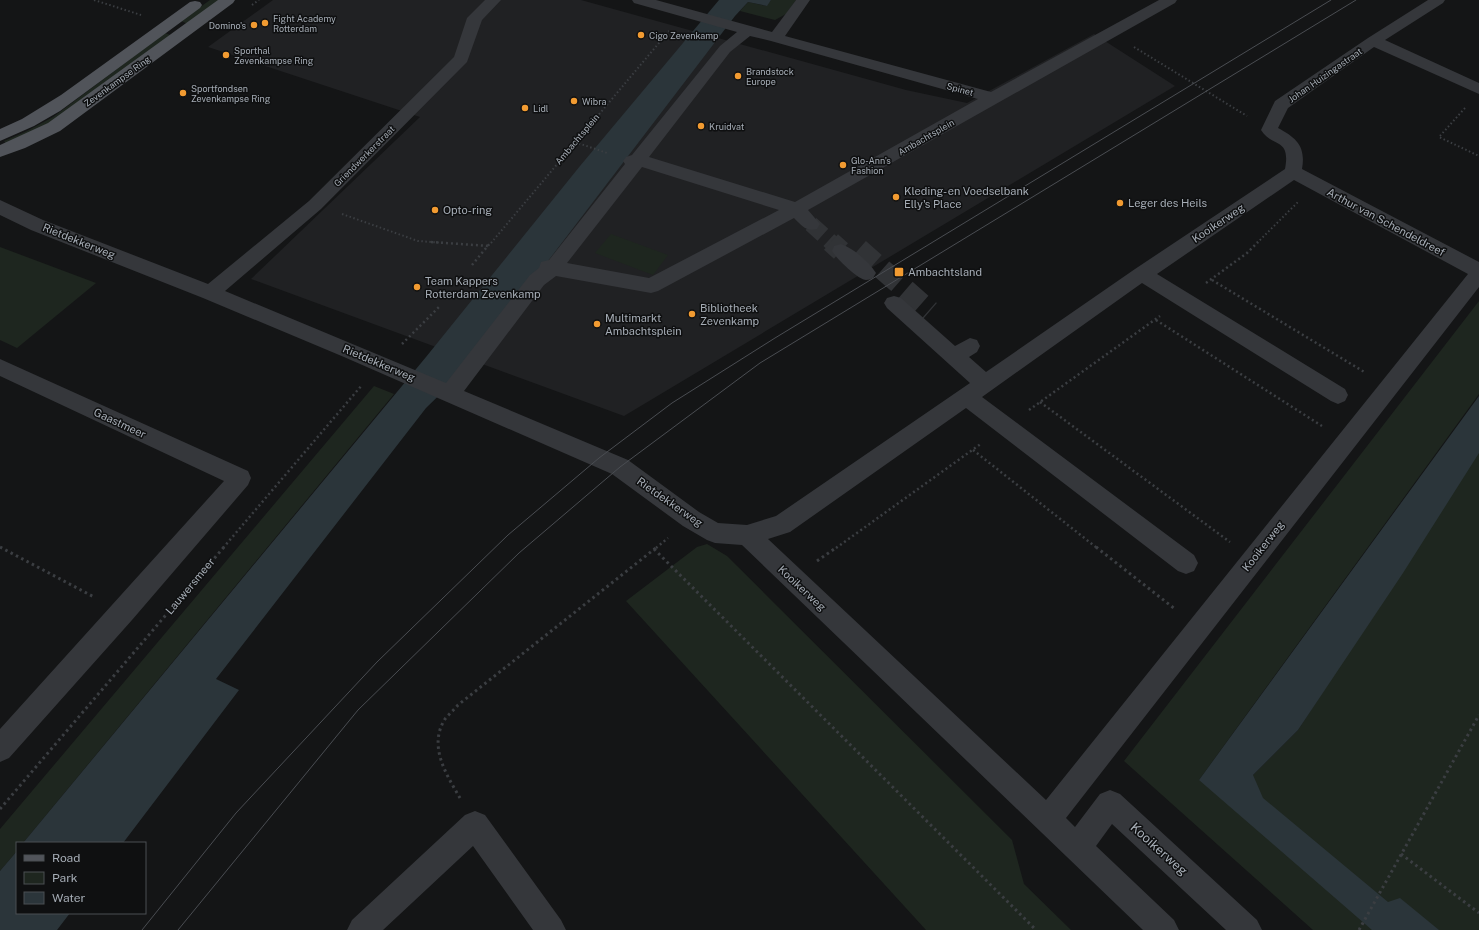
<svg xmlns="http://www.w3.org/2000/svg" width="1479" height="930" font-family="'Public Sans',sans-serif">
<rect width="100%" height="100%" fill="#141516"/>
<path fill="#202123" d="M273,0H581L906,90L967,103L1094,34L1175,86L624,416L251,279L420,117L208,47Z"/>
<g fill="#1e261f">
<path d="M210,0H221L188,24L181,21Z"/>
<path d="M771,0H796L786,14L775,20L740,11L748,2L766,6Z"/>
<path d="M165,33L173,36L49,126L7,145L4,141L27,131L53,117Z"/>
<path d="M611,234L668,255L653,275L595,253Z"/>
<path d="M0,247L96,283L17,348L0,340Z"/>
<path d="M1479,301V394L1199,780L1253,775L1298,730L1479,451V930H1313L1124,761Z"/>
<path d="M374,386L394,394L23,843H17V851L0,871V829Z"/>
<path d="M707,544L727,556L1012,840L1024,884L1071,930H926L626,601L697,547Z"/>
</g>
<g fill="#2b353a">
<path d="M719,0H771L767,6L748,2L735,16L464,371L426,408L216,679L239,690L123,843H23L426,357L580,166Z"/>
<path d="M1479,396V453L1403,573L1298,730L1253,775L1263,798L1388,902L1400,898L1439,930H1372L1199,780Z"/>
<path d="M17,851V913H70L57,930H0V871Z"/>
</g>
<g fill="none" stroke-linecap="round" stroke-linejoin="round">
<path stroke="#313336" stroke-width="16" stroke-dasharray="16 8" stroke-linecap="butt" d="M811,224L832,243"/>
<g stroke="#313336" stroke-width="21" stroke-dasharray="21 10" stroke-linecap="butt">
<path d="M831,242L841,251"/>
<path d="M859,249L930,311"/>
</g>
<g stroke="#3b3e42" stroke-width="2" stroke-dasharray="1.5 2.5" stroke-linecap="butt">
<path d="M94,0L141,15"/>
<path d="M252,5L259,0"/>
<path d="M1134,47L1247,116"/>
<path d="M1465,108L1439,137L1479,156"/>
<path d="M575,142L607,153"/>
<path d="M342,214L418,241L445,243"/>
<path d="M491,243L669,31"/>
<path d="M1257,243L1298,202"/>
</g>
<g stroke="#3b3e42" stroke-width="2.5" stroke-dasharray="2 3" stroke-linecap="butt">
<path d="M431,242L489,246"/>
<path d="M472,265L491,242"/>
<path d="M1212,280L1366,373"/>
<path d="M1206,283L1247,253L1258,242"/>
<path d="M1156,320L1322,426"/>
<path d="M402,344L440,306"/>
<path d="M1040,402L1230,542"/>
<path d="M1029,410L1160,316"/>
<path d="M973,450L1097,548"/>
<path d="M223,548L362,385"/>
<path d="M656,548L668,538"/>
<path d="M836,548L982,443"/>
</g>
<g stroke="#3b3e42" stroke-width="3" stroke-dasharray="2.5 3.5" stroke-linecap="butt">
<path d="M0,547L94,597"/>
<path d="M1096,547L1175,609"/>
<path d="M654,549L1036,930"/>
<path d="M817,561L837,547"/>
<path d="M460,798C446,774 428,746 445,719C449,714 454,710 458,705L657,547"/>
<path d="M0,809L224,547"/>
<path d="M1401,854L1479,913"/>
<path d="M1359,930L1479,715"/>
</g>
<g fill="#35373b" fill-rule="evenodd">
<path d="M485,0H501L482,20L467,62L321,209L225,291L446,383L530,275L539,268L541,262L549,260L625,164L623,161L626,157L632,155L720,46L737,32L634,3L632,0H656L772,32L796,0H810L785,36L991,92L1159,0H1177L1175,3L808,210L820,224L817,229C806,232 802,226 794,218L658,291L651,293L556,276L544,285L464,391L628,460L699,512L718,523L747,525L776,516L970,383L887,308L884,303L887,298L894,296L901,298L955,346L970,338L977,340L980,346L977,352L969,357L986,372L1135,269L1285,169C1291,137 1272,148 1261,130L1275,101L1368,38L1428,0H1445L1443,3L1385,40L1479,83V94L1374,47L1288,108L1278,128C1297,138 1306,147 1302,169L1479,262V287L1066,818L1075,827L1100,794L1110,790L1120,794L1257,920L1262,930H1226L1112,824L1096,846L1174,920L1179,930H1143L742,545L715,543L707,540L683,526L612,474L344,357L203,298L31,230L0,215V200L43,220L208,284L309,201L454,57L467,18ZM750,36L771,41L978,99L795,202L649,157L730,52ZM642,167L779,210L649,278L567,263ZM1294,180L1468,274L1046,800L768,539L790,532L966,408L1178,571L1186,574L1194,571L1198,563L1194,555L982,397L1142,283L1331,401L1338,404L1345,401L1348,395L1345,389L1157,274Z"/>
<path d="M841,244C853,248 869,262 876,273L873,278C871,279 869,280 866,280C858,280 836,258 832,251L834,246Z"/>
<path d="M0,359L248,471L251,478L248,485L132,620L9,758L0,762V729L224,481L0,376Z"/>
<path d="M475,811L485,815L561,920L566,930H533L473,846L383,930H347L352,920L465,815Z"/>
</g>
<g fill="#51545a" fill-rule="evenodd">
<path d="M218,0H235L233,3L60,131L25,148L0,157V145L48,123Z"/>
<path d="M195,1L200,2L202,5L200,8L60,111L34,126L0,141V129L22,119L61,95L190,2Z"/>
</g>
<g stroke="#4a4d52" stroke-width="1">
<path d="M142,930L236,813L377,662L508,535L599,458L672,403L775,338L1331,0"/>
<path d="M178,930L358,710L519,553L620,467L760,363L1356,0"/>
</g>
</g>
<g fill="#f29b31" stroke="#0f1011" stroke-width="1.5">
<circle cx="265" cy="23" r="4"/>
<circle cx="254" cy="25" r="4"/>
<circle cx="641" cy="35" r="4"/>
<circle cx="226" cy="55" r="4"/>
<circle cx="738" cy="76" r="4"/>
<circle cx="183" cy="93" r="4"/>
<circle cx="574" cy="101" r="4"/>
<circle cx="525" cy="108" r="4"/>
<circle cx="701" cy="126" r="4"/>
<circle cx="843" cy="165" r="4"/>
<circle cx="896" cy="197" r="4"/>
<circle cx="1120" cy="203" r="4"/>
<circle cx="435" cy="210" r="4"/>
<rect x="894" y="267" width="10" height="10" rx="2"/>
<circle cx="417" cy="287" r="4"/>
<circle cx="692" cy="314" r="4"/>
<circle cx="597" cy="324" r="4"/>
</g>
<g text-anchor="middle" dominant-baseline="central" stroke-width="3" stroke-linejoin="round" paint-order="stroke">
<g font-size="9" fill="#a6adb6" stroke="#0f1011" text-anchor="start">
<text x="273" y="18">Fight Academy<tspan x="273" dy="10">Rotterdam</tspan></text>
<text x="246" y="25" text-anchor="end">Domino's</text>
<text x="649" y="35">Cigo Zevenkamp</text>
<text x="234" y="50">Sporthal<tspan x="234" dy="10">Zevenkampse Ring</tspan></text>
<text x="746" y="71">Brandstock<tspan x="746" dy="10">Europe</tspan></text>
<text x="191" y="88">Sportfondsen<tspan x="191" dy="10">Zevenkampse Ring</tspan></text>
<text x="582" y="101">Wibra</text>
<text x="533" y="108">Lidl</text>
<text x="709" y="126">Kruidvat</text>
<text x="851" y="160">Glo-Ann's<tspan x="851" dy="10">Fashion</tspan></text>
</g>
<g font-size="9" fill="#a6adb6" stroke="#0f1011">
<text transform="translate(1325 75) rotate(-35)">Johan Huizingastraat</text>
<text transform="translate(117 81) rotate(-36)">Zevenkampse Ring</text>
<text transform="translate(960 89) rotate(15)">Spinet</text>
<text transform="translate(926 137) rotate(-30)">Ambachtsplein</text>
<text transform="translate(577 139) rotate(-50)">Ambachtsplein</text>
<text transform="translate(364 156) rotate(-45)">Griendwerkerstraat</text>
</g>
<g font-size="11" fill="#a6adb6" stroke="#0f1011" text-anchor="start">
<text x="904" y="191">Kleding- en Voedselbank<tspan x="904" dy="13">Elly's Place</tspan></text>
<text x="1128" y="203">Leger des Heils</text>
<text x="443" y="210">Opto-ring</text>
<text x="908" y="272">Ambachtsland</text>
<text x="425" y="281">Team Kappers<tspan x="425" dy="13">Rotterdam Zevenkamp</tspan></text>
<text x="700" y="308">Bibliotheek<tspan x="700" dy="13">Zevenkamp</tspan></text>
<text x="605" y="318">Multimarkt<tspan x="605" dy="13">Ambachtsplein</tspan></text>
</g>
<g font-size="11" fill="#a6adb6" stroke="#0f1011">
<text transform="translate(1386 222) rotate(28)">Arthur van Schendeldreef</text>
<text transform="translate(1218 223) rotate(-34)">Kooikerweg</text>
<text transform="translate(79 241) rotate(22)">Rietdekkerweg</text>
<text transform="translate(379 363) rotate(23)">Rietdekkerweg</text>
<text transform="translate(120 423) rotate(25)">Gaastmeer</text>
<text transform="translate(670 502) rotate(35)">Rietdekkerweg</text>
<text transform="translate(1263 546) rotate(-52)">Kooikerweg</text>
<text transform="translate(190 586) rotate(-50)">Lauwersmeer</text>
<text transform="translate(802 588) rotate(43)">Kooikerweg</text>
</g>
<g font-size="13" fill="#a6adb6" stroke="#0f1011">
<text transform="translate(1159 849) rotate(42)">Kooikerweg</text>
</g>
</g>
<rect x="16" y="842" width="130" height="72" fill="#0f1011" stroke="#4b4f53"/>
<rect x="24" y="855" width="20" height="6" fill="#51545a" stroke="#4b4f53"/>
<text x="52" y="862" font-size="12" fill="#a6adb6">Road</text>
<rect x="24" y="872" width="20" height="12" fill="#1e261f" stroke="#4b4f53"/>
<text x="52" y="882" font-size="12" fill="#a6adb6">Park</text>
<rect x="24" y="892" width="20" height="12" fill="#2b353a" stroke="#4b4f53"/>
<text x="52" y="902" font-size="12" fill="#a6adb6">Water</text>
</svg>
